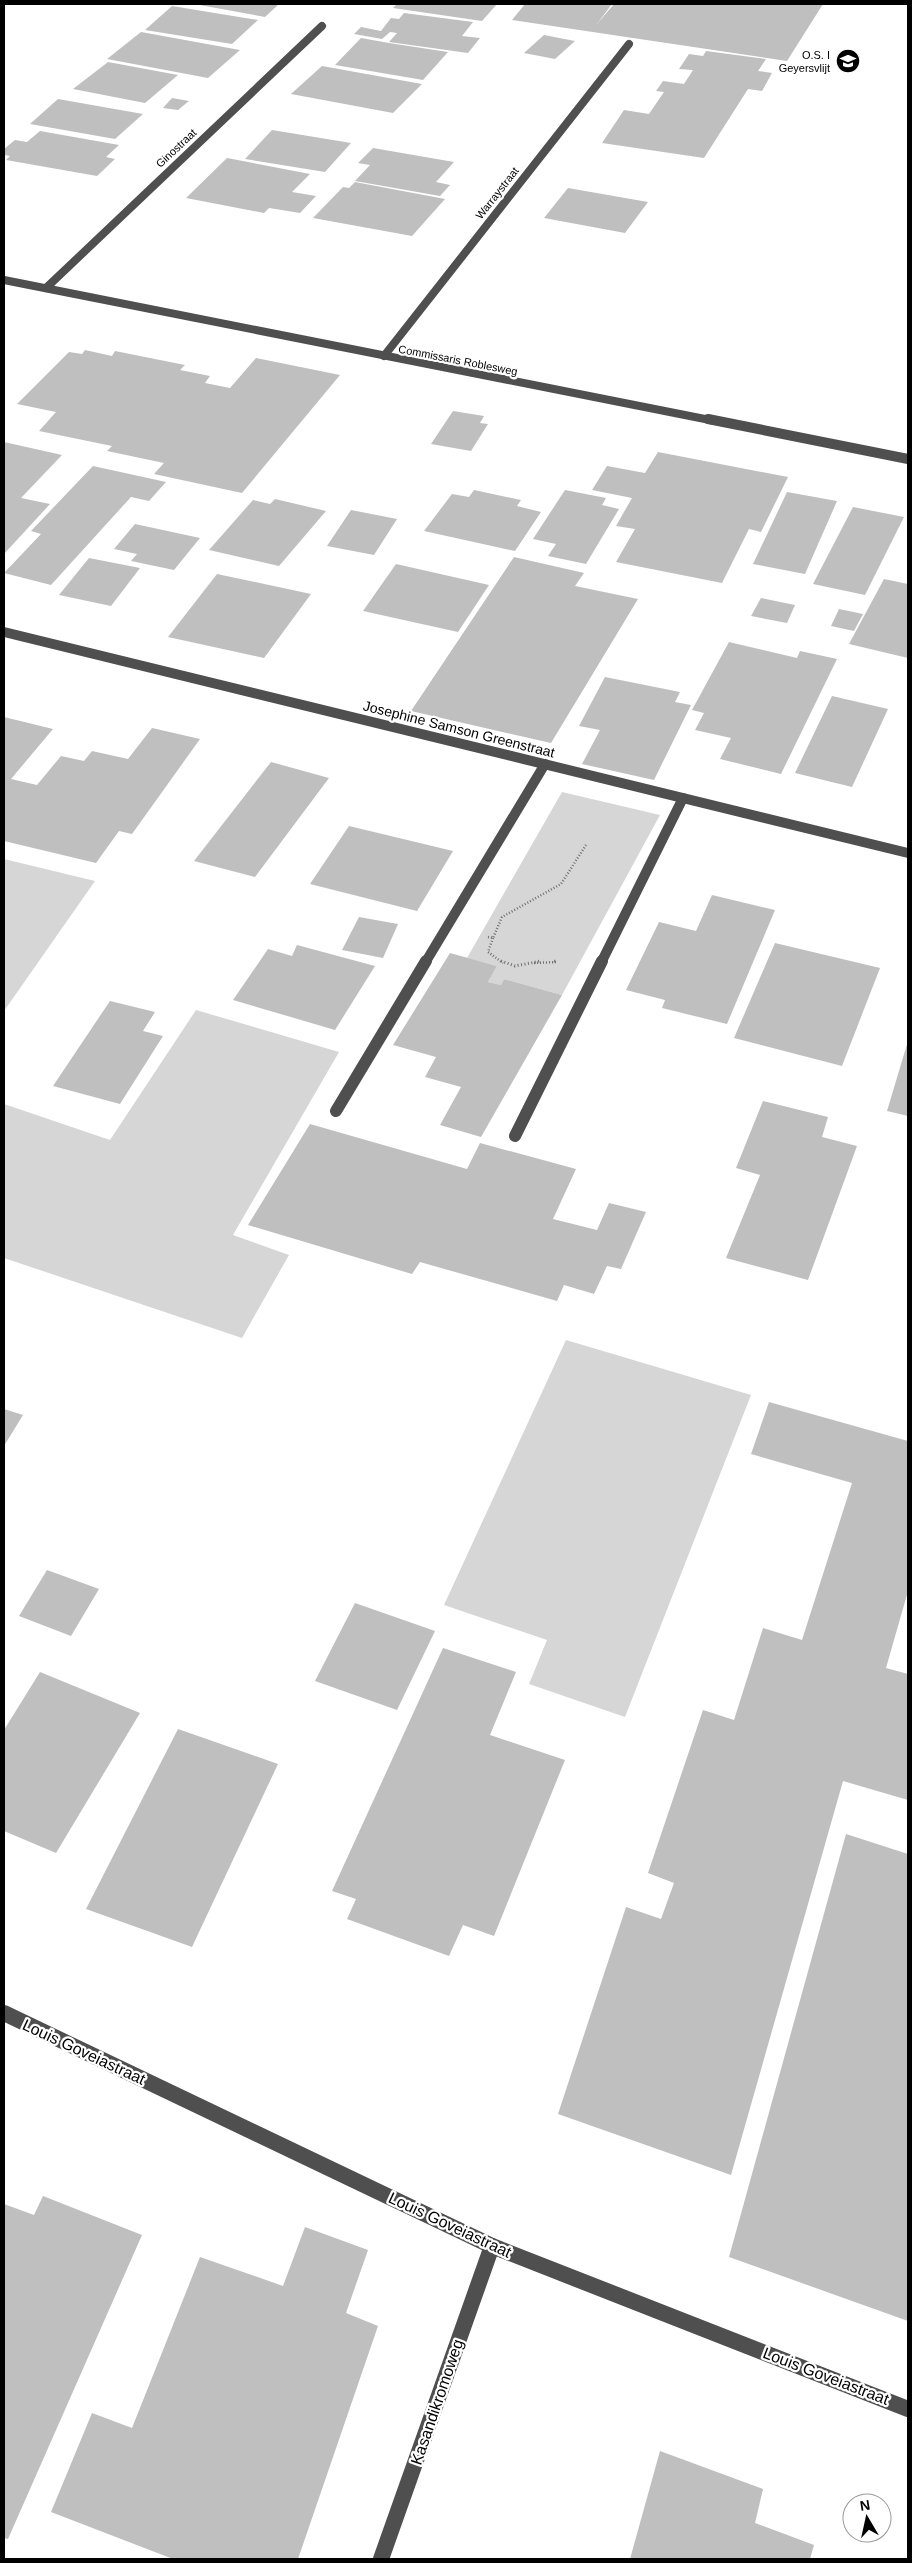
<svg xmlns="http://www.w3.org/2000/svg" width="912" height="2563" font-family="Helvetica,sans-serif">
<rect width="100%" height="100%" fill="#fff"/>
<g fill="#d6d6d6">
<path d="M562,792L660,815L562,995L504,979L501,985L488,982L497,966L467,958Z"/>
<path d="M4,859L95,881L4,1011Z"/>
<path d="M196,1010L339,1052L233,1235L289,1255L242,1338L4,1258V1104L110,1140Z"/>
<path d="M566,1340L751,1395L625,1717L529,1684L547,1640L444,1605Z"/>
</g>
<g fill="#bfbfbf">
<path d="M194,4H279L265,17Z"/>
<path d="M397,4H497L482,21L393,8Z"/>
<path d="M525,4H612L597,24L614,4H823L787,61L512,20Z"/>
<path d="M172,6L258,20L232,44L145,30Z"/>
<path d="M404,13L473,22L462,36L480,38L468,53L389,42L397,33L390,32L382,39L354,34L361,27L381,31L391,18L399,19Z"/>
<path d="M141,32L240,50L208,78L107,59Z"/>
<path d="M544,35L575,41L555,59L524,53Z"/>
<path d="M361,38L389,43L448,52L423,80L335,65Z"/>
<path d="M706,51L766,59L758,71L772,73L762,91L748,89L704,158L602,143L624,110L649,114L664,92L656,91L663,81L684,84L693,70L679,69L689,54L703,56Z"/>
<path d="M108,62L178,75L145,103L73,89Z"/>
<path d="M322,66L422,84L393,113L291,94Z"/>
<path d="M172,98L189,101L178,110L163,108Z"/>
<path d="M58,99L143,114L115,139L30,124Z"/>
<path d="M272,130L351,143L325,172L245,159Z"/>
<path d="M40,131L119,145L106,157L115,159L97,176L6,160L10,156L4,155V149L15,140L27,142Z"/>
<path d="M373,148L454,162L436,182L450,185L440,196L355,181L370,165L358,163Z"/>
<path d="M227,158L310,174L292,192L316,196L300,213L269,208L264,213L186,198Z"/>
<path d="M355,182L445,199L412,236L313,218L343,187L349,188Z"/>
<path d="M568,188L648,202L625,233L544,218Z"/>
<path d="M85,350L112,356L115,351L185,365L180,370L210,376L205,383L230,388L256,358L340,375L242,493L154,474L164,463L107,451L112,446L39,431L56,412L17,404L69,352L82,354Z"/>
<path d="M453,411L484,416L480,423L488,424L471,451L431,444Z"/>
<path d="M4,442L62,455L21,498L50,504L4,554Z"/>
<path d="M658,452L788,477L761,532L749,529L722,583L616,562L635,529L616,526L632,498L592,490L607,466L645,473Z"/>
<path d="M93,466L166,482L149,501L131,497L51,585L4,573L41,534L31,531Z"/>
<path d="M474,490L521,500L517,506L541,512L515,551L424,531L452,494L469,497Z"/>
<path d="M565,490L606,498L602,505L619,509L586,564L548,556L556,544L533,539Z"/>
<path d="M787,492L837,501L805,574L753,564Z"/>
<path d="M275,499L326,511L279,566L209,550L253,500L270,504Z"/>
<path d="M853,507L904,517L865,595L813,584Z"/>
<path d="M351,510L397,519L374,555L327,546Z"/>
<path d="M135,524L200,538L174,570L131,561L137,554L114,549Z"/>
<path d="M514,557L584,573L575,586L638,599L551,743L411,711Z"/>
<path d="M89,558L140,568L111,606L59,595Z"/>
<path d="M396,564L489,585L458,632L363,611Z"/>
<path d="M217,574L311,594L264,658L168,637Z"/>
<path d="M884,579L908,584V658L849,644Z"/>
<path d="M761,598L795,605L787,623L751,616Z"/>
<path d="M839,609L863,614L854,631L831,626Z"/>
<path d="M729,642L797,658L800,651L837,659L781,774L720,759L731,738L695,730L704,713L692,710Z"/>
<path d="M605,677L680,692L675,702L691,705L654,780L582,764L600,730L579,726Z"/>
<path d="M832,696L888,709L852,787L795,773Z"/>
<path d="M4,717L53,729L11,779L37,785L61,756L84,761L92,751L128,759L152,728L200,739L132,834L119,831L96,863L4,841Z"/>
<path d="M271,762L329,778L255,877L194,861Z"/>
<path d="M349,826L453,851L417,911L310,884Z"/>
<path d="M712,895L775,910L727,1024L662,1008L665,1000L626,990L659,922L696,931Z"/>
<path d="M359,917L398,924L383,958L342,950Z"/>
<path d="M775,943L880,968L842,1066L734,1038Z"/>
<path d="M297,945L375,966L335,1030L233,1000L268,949L292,956Z"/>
<path d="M450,953L497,966L488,982L501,985L504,979L562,995L481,1137L440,1125L461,1087L425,1077L436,1057L393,1045Z"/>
<path d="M110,1001L155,1012L143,1031L163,1036L120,1104L53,1086Z"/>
<path d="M908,1041V1116L887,1111Z"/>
<path d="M763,1101L828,1117L822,1137L857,1146L808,1280L726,1258L760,1175L736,1168Z"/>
<path d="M310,1124L467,1169L480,1143L576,1169L553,1219L597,1230L609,1203L646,1212L621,1269L607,1266L594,1294L564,1285L557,1301L420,1262L412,1274L248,1225Z"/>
<path d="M769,1402L908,1441V1591L886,1668L908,1674V1800L843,1781L731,2175L558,2114L626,1907L661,1919L674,1883L648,1873L703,1710L734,1720L763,1628L802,1640L852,1483L751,1454Z"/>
<path d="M4,1409L23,1415L4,1446Z"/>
<path d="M47,1570L99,1589L71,1636L19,1616Z"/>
<path d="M355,1603L435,1631L397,1710L315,1681Z"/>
<path d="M443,1648L516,1672L490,1735L565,1760L494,1936L463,1925L449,1956L347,1919L356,1899L332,1891Z"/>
<path d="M40,1672L140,1713L56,1853L4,1831V1730Z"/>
<path d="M178,1729L278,1764L192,1947L86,1909Z"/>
<path d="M846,1834L908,1854V2321L729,2257Z"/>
<path d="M43,2196L142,2235L8,2539L4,2538V2204L34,2215Z"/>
<path d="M305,2227L368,2250L346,2313L378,2326L298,2559H173L51,2512L92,2413L132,2428L200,2257L283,2286Z"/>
<path d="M660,2451L763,2489L755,2523L814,2545L810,2559H630Z"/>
</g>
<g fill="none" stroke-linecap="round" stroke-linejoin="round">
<g stroke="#717171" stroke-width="2.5" stroke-dasharray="1 2" stroke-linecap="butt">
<path d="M488,937L493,938L502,917L561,884L586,845"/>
<path d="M493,938L488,952L503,963"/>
<path d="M534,963L557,962"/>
</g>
<g stroke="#717171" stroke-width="3" stroke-dasharray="1 2.5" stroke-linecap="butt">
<path d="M501,961L515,966L541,961"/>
<path d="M554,961L557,962"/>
</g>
<g stroke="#4f4f4f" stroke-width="8">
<path d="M4,280L715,421"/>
<path d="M46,288L322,26"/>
<path d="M384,356L629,44"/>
</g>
<g stroke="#4f4f4f" stroke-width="10">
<path d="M708,419L908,459"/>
<path d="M4,632L908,853"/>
<path d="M425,963L545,764"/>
<path d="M601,963L683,798"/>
</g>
<g stroke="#4f4f4f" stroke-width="12">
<path d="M336,1111L426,961"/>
<path d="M515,1136L602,961"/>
</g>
<g stroke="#4f4f4f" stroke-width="16">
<path d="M4,2013L492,2246L908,2409"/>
<path d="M381,2559L492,2246"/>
</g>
</g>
<defs>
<g id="school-disc" transform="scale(1.25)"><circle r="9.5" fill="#000" stroke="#fff"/><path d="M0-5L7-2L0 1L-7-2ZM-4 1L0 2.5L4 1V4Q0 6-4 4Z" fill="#fff"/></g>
</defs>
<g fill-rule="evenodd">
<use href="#school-disc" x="848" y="61"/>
</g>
<g text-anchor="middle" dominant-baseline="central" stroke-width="4.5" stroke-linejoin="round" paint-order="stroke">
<g font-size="11" fill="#000" stroke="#fff" text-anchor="end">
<text x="830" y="55">O.S. I<tspan x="830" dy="13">Geyersvlijt</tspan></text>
</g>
<g font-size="11" fill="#000" stroke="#fff">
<text transform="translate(176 148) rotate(-43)">Ginostraat</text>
<text transform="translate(497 193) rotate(-52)">Warraystraat</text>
<text transform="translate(458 360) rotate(11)">Commissaris Roblesweg</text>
</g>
<g font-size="14" fill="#000" stroke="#fff">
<text transform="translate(459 729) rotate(14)">Josephine Samson Greenstraat</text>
</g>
<g font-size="16" fill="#000" stroke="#fff">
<text transform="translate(84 2052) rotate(25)">Louis Goveiastraat</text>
<text transform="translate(450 2225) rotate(25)">Louis Goveiastraat</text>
<text transform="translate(826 2376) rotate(21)">Louis Goveiastraat</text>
<text transform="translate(437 2402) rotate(-71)">Kasandikromoweg</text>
</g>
</g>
<rect width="912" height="2563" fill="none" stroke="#000000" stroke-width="10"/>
<g transform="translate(867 2518) rotate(351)"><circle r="24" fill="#ffffff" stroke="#999999"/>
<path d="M0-4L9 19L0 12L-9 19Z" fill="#000000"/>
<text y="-8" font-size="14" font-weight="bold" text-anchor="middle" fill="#000000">N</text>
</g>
</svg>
